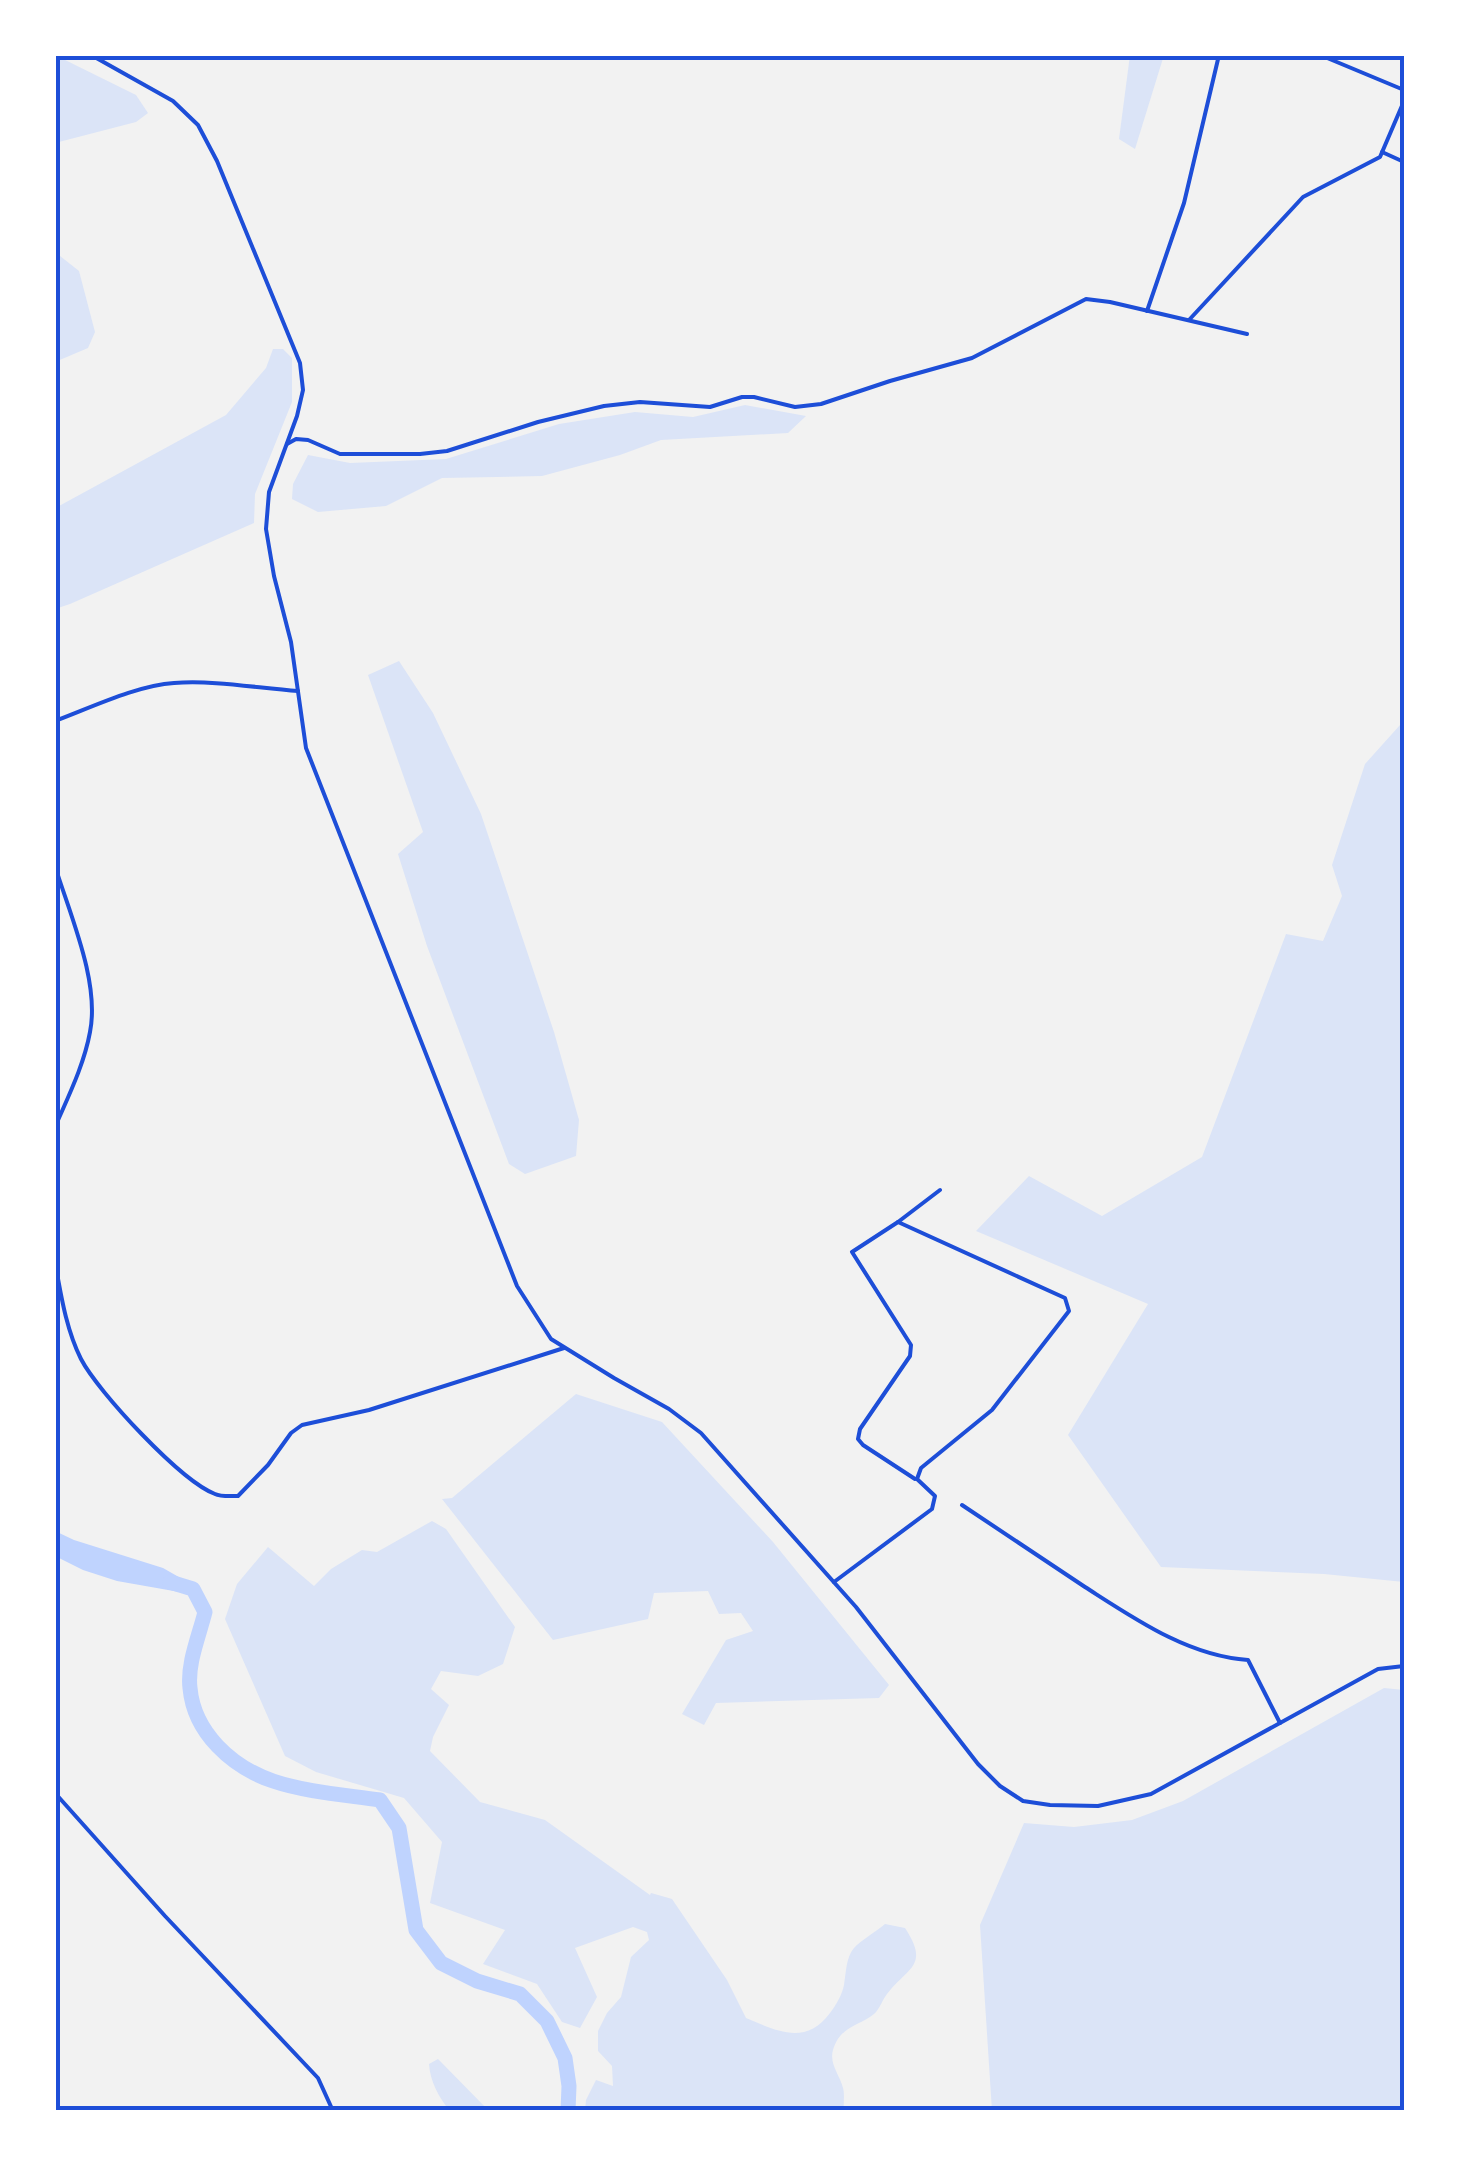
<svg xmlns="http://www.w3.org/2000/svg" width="1459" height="2166" font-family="Ubuntu,sans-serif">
<rect width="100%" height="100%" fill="#f2f2f2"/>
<g fill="#dbe4f7">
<path d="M55,55L136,95L148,113L136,122L55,143Z"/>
<path d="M1130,55H1164L1135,149L1119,139Z"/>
<path d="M55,252L79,271L95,332L88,348L55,362Z"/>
<path d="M273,349H283L292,358V402L255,494L254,523L70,604L55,609V511L59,506L226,415L266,368Z"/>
<path d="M745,405L806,416L788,433L661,440L620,455L542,476L442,478L386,506L318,512L292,499L293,484L308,455L350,463L446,459L559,424L635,412L693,417Z"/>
<path d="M399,661L433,713L481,814L554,1032L579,1120L576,1156L525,1174L509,1164L427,946L398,854L423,832L368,675Z"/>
<path d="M1400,725H1404V1582L1324,1574L1161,1567L1068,1435L1148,1304L976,1231L1029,1176L1102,1216L1202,1157L1286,934L1323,941L1342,896L1332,865L1365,764Z"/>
<path d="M576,1394L662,1422L773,1542L889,1685L879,1698L716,1703L704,1725L682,1714L726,1640L753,1631L741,1613L719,1614L708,1591L654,1593L648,1619L553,1640L442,1499L452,1498Z"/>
<path d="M432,1521L446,1529L515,1627L503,1664L478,1676L441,1671L431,1689L449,1705L433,1737L430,1751L480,1802L545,1820L650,1895L651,1893L672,1899L727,1980L746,2018C777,2031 806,2046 830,2013C836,2005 842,1995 844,1985C846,1973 846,1957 854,1948C860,1941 877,1931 885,1924L905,1928C930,1966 908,1967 887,1994C882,2000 880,2009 874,2014C859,2026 840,2026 833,2050C829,2064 840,2075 843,2088C845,2095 843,2105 844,2111H585L586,2100L596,2080L613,2086L612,2066L598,2051V2031L607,2013L621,1997L631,1957L649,1940L647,1932L633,1927L575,1948L597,1997L580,2028L562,2022L537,1984L483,1964L505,1930L430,1903L442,1842L404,1798L316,1772L285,1756L225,1619L237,1584L268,1547L314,1586L331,1569L362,1550L377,1552Z"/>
<path d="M1384,1688L1404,1690V2111H992L980,1925L1024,1823L1074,1827L1132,1820L1183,1801Z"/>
<path d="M438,2059L489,2111H450C439,2098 430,2081 429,2064Z"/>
</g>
<path fill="#bfd3fe" d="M55,1531L74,1540L163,1568L191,1584L185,1593L117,1581L83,1570L55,1556Z"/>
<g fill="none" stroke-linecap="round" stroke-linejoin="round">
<path stroke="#bfd3fe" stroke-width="15" d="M170,1582L193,1589L205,1612C199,1636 187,1664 190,1688C194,1733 232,1767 273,1781C305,1792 346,1795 380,1800L399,1828L416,1930L441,1963L477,1981L520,1994L547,2021L565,2058L569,2086L568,2111"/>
<g stroke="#1d4ed8" stroke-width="4">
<path d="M91,55L173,101L198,125L217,161L300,363L303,390L297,416L269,492L266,529L274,576L291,642L306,748L517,1286L551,1339L614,1378L669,1409L701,1433L856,1607L978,1764L1000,1786L1023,1801L1050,1805L1098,1806L1151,1794L1378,1669L1404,1666"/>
<path d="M1320,55L1404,90"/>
<path d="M1382,152L1404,162"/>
<path d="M1147,311L1184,203L1219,55"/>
<path d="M1189,320L1303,197L1380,157L1404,101"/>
<path d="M287,444L296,439L308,440L340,454H420L447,451L538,422L604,406L640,402L710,407L742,397H754L795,407L821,404L890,381L972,358L1086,299L1110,302L1247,334"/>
<path d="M55,721C90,708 138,685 174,683C214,680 257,688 298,691"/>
<path d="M55,866C70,915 100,982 90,1032C84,1065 68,1097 55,1127"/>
<path d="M898,1222L852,1252L911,1345L910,1356L860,1429L858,1439L863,1445L915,1479"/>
<path d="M55,1262C61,1295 66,1329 81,1359C98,1392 181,1481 215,1494C221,1497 231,1496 238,1496L268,1465L291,1433L302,1425L369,1410L564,1348"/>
<path d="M962,1505C1003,1532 1044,1560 1085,1587C1135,1619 1188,1656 1248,1660L1280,1723"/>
<path d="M834,1582L932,1509L935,1496L917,1479L921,1468L992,1410L1069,1311L1065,1298L898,1222L940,1190"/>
<path d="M55,1793L165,1916L318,2078L333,2111"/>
</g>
</g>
<rect width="1459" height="2166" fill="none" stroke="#ffffff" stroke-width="115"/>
<rect x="58" y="58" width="1344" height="2050" fill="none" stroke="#1d4ed8" stroke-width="4"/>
</svg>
